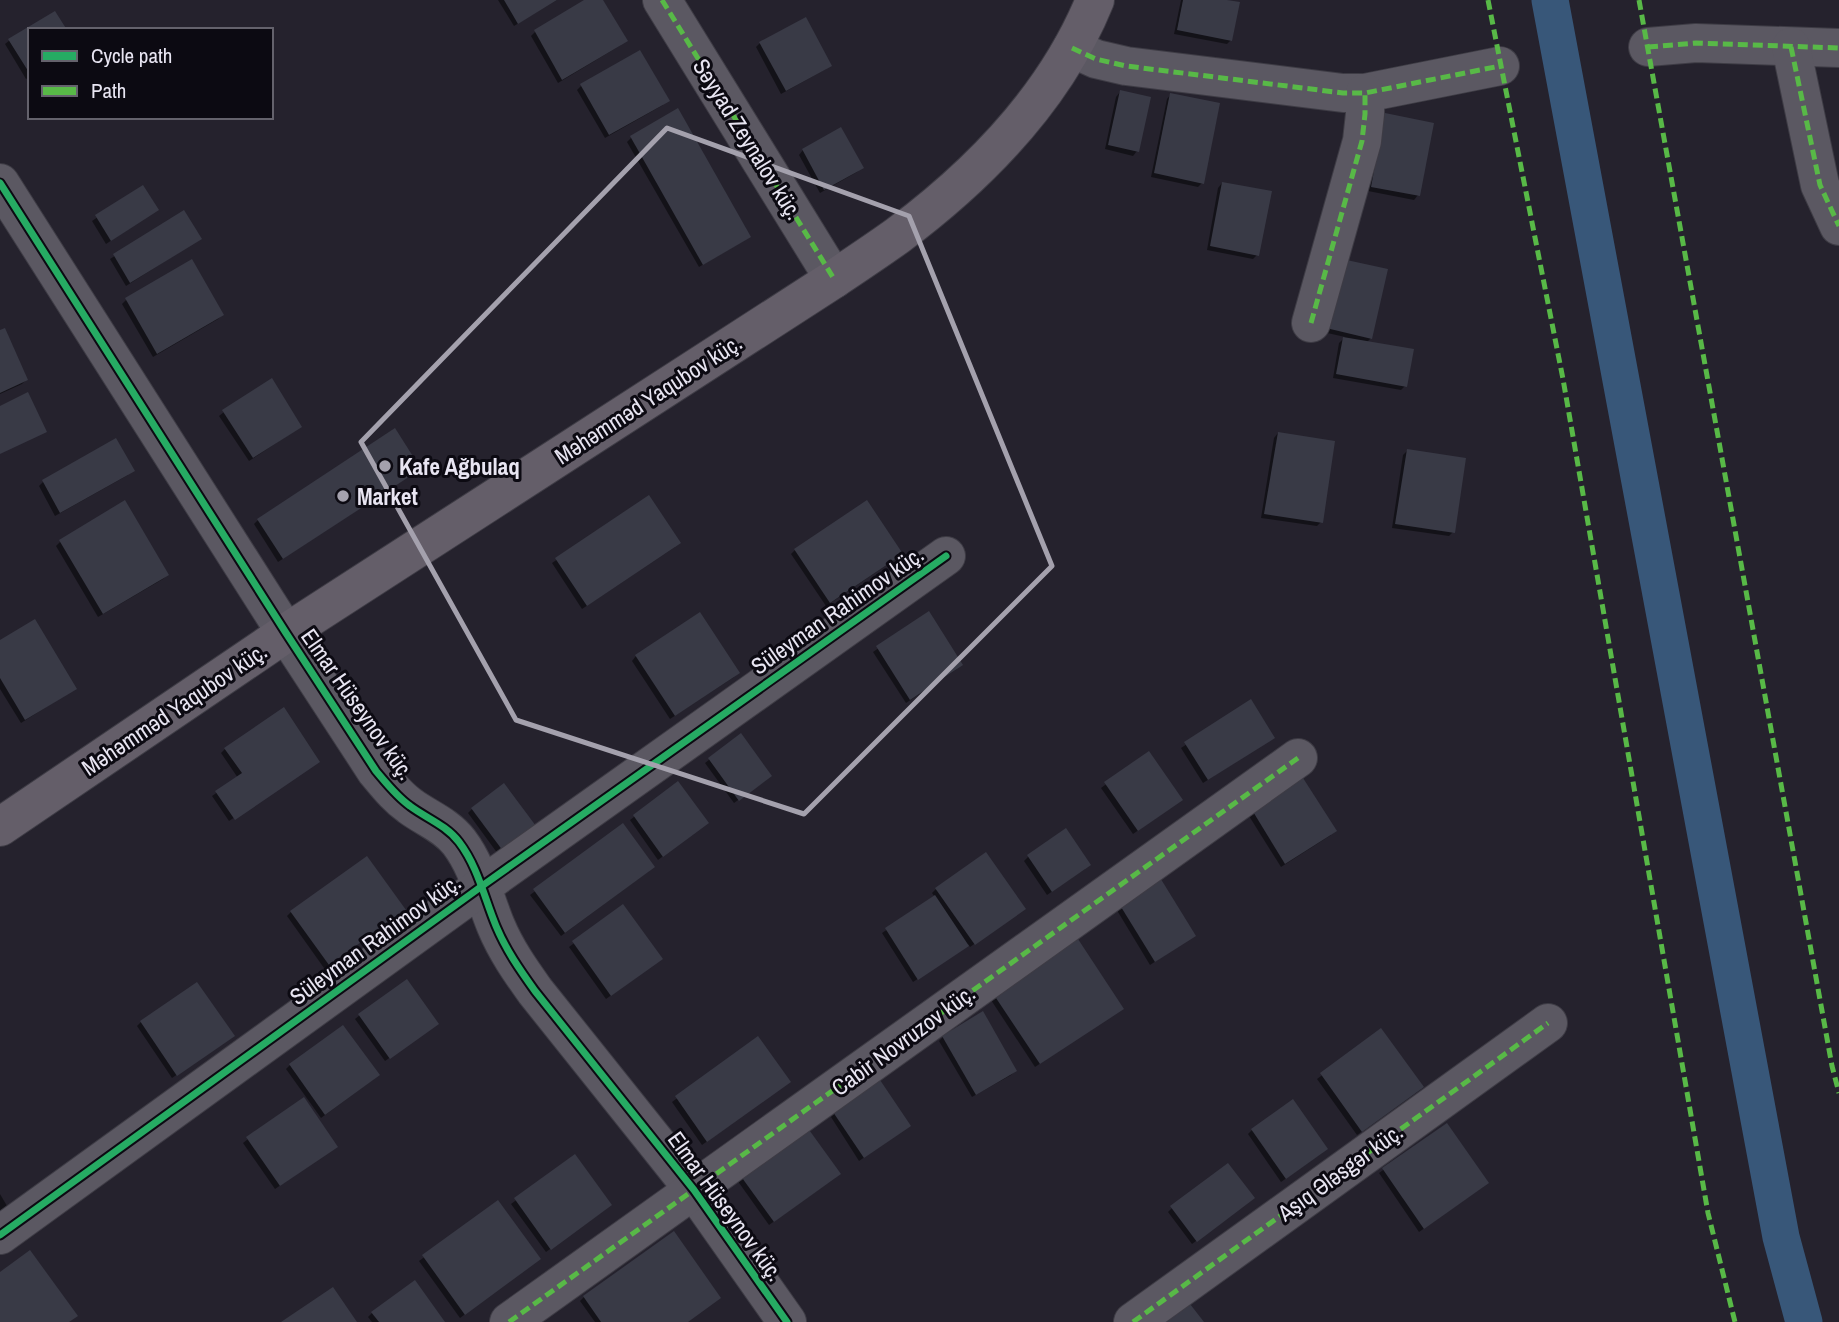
<svg xmlns="http://www.w3.org/2000/svg" width="1839" height="1322" font-family="'Archivo Narrow',sans-serif">
<rect width="100%" height="100%" fill="#25222d"/>
<g fill="#0007">
<path d="M498,0H557L514,26Z"/>
<path d="M588,0H601L621,45L558,83L531,36L535,32Z"/>
<path d="M1181,0H1218L1231,40L1227,44L1174,34Z"/>
<path d="M30,30V77L26,79L5,44L10,40Z"/>
<path d="M760,43L830,65L826,69L781,94L756,47Z"/>
<path d="M581,86L663,105L605,138L577,90Z"/>
<path d="M1120,92L1137,151L1133,156L1105,149L1116,97Z"/>
<path d="M1171,94L1202,183L1198,187L1151,177L1167,99Z"/>
<path d="M677,111L745,240L699,267L627,142L631,138Z"/>
<path d="M1386,115L1418,195L1414,200L1368,191L1381,120Z"/>
<path d="M840,129L861,168L857,172L820,193L799,155L803,150Z"/>
<path d="M1222,183L1257,255L1253,259L1207,250L1218,188Z"/>
<path d="M142,187L157,210L106,244L92,221Z"/>
<path d="M184,212L200,239L126,286L110,259Z"/>
<path d="M191,262L222,315L218,319L153,357L122,304L126,300Z"/>
<path d="M1338,265L1371,338L1366,343L1405,386L1401,390L1333,378L1339,343L1345,337L1323,332Z"/>
<path d="M0,332L26,380L22,384L0,394Z"/>
<path d="M224,412L296,430L249,461L219,416Z"/>
<path d="M1278,433L1321,522L1317,526L1261,518L1274,438Z"/>
<path d="M116,440L128,475L55,516L39,486L43,482Z"/>
<path d="M1407,451L1453,532L1449,536L1392,528L1403,455Z"/>
<path d="M415,472L278,562L254,524L258,520Z"/>
<path d="M649,497L675,547L582,609L552,563Z"/>
<path d="M60,542L167,575L163,579L98,617L56,546Z"/>
<path d="M795,550L897,558L826,606L791,554Z"/>
<path d="M928,614L957,669L906,703L873,652Z"/>
<path d="M0,642L70,692L21,723L0,689Z"/>
<path d="M636,656L734,677L670,719L632,661Z"/>
<path d="M1251,702L1269,741L1203,783L1181,748Z"/>
<path d="M740,736L766,780L734,803L705,763Z"/>
<path d="M225,749L316,763L229,821L212,796L238,778L221,753Z"/>
<path d="M1148,753L1176,804L1133,834L1101,788Z"/>
<path d="M678,783L703,826L658,860L630,820Z"/>
<path d="M472,809L533,826L498,854L468,813Z"/>
<path d="M1253,811L1331,835L1281,867L1249,816Z"/>
<path d="M623,825L649,871L561,936L530,895Z"/>
<path d="M1028,857L1085,869L1047,895L1024,861Z"/>
<path d="M936,889L1019,912L970,947L968,944L962,950L913,982L882,933L935,897L932,893Z"/>
<path d="M1119,903L1194,936L1150,965L1115,907Z"/>
<path d="M623,906L656,963L606,999L569,947Z"/>
<path d="M291,912L400,914L324,968L287,916Z"/>
<path d="M993,993L1117,1012L1035,1067L989,997Z"/>
<path d="M360,1015L432,1028L385,1061L355,1019Z"/>
<path d="M141,1022L228,1040L172,1078L137,1026Z"/>
<path d="M1381,1031L1418,1091L1357,1135L1317,1079Z"/>
<path d="M943,1037L1015,1071L1011,1075L972,1097L939,1041Z"/>
<path d="M757,1039L784,1086L702,1145L672,1102Z"/>
<path d="M290,1065L374,1079L321,1118L286,1069Z"/>
<path d="M835,1113L904,1130L859,1161L831,1117Z"/>
<path d="M1447,1125L1483,1187L1419,1232L1379,1173Z"/>
<path d="M1252,1130L1322,1153L1281,1182L1248,1134Z"/>
<path d="M248,1139L332,1150L275,1189L243,1143Z"/>
<path d="M574,1157L606,1209L546,1252L511,1204Z"/>
<path d="M741,1176L835,1178L769,1225L737,1180Z"/>
<path d="M0,1194L10,1211L0,1219Z"/>
<path d="M1248,1202L1192,1244L1168,1212L1172,1208Z"/>
<path d="M498,1203L534,1263L460,1318L419,1261Z"/>
<path d="M584,1297L687,1322H595L580,1301Z"/>
<path d="M372,1313L442,1322H372L368,1317Z"/>
</g>
<g fill="none" stroke-linecap="round" stroke-linejoin="round">
<path stroke="#385779" stroke-width="37" d="M1550,0L1781,1237L1804,1322"/>
</g>
<g fill="#393a46">
<path d="M504,0H557L518,24Z"/>
<path d="M584,0H603L628,41L562,80L534,30Z"/>
<path d="M1183,0H1227L1240,2L1232,41L1177,30Z"/>
<path d="M55,11L67,30H30V74L8,39Z"/>
<path d="M806,17L832,66L786,91L759,42Z"/>
<path d="M640,50L670,101L609,135L580,84Z"/>
<path d="M1120,90L1151,97L1139,152L1108,145Z"/>
<path d="M1170,93L1220,103L1204,184L1154,173Z"/>
<path d="M678,108L751,237L703,265L630,136Z"/>
<path d="M1385,113L1434,123L1420,196L1371,187Z"/>
<path d="M841,127L864,168L824,190L802,149Z"/>
<path d="M1222,182L1272,191L1259,256L1210,246Z"/>
<path d="M143,185L159,210L111,241L95,215Z"/>
<path d="M184,210L202,239L130,283L113,254Z"/>
<path d="M192,259L224,315L157,354L125,298Z"/>
<path d="M1342,259L1388,269L1372,339L1326,328Z"/>
<path d="M5,328L28,380L0,393V330Z"/>
<path d="M1343,337L1414,349L1407,387L1336,374Z"/>
<path d="M272,378L302,427L253,458L222,410Z"/>
<path d="M28,392L47,432L0,454V406Z"/>
<path d="M395,428L421,469L283,559L257,519Z"/>
<path d="M1278,432L1335,441L1323,523L1264,514Z"/>
<path d="M116,438L135,471L60,513L42,480Z"/>
<path d="M1407,449L1466,458L1455,533L1395,524Z"/>
<path d="M649,495L681,543L587,606L555,558Z"/>
<path d="M125,500L169,575L103,614L59,540Z"/>
<path d="M867,500L903,554L830,603L794,549Z"/>
<path d="M929,611L963,665L910,700L876,646Z"/>
<path d="M700,612L740,673L675,716L635,655Z"/>
<path d="M35,619L77,689L25,720L0,678V640Z"/>
<path d="M1251,699L1275,738L1208,780L1184,742Z"/>
<path d="M284,707L320,762L235,820L215,791L242,773L224,748Z"/>
<path d="M741,733L772,776L739,801L708,758Z"/>
<path d="M1149,751L1183,800L1138,831L1104,782Z"/>
<path d="M1303,778L1337,831L1285,864L1252,810Z"/>
<path d="M678,781L709,823L663,857L633,815Z"/>
<path d="M504,783L536,826L503,851L471,808Z"/>
<path d="M623,823L655,867L565,933L533,889Z"/>
<path d="M1066,828L1091,865L1052,892L1027,855Z"/>
<path d="M986,852L1026,909L975,945L935,888Z"/>
<path d="M367,856L406,910L329,965L290,911Z"/>
<path d="M1159,876L1196,936L1155,962L1118,902Z"/>
<path d="M935,895L969,946L918,980L885,928Z"/>
<path d="M623,904L663,959L611,996L572,941Z"/>
<path d="M1076,936L1124,1009L1040,1064L992,992Z"/>
<path d="M407,979L439,1024L390,1059L358,1014Z"/>
<path d="M197,982L235,1036L177,1076L140,1021Z"/>
<path d="M983,1011L1017,1071L976,1095L942,1036Z"/>
<path d="M343,1025L380,1075L325,1115L289,1064Z"/>
<path d="M1381,1028L1424,1087L1362,1132L1320,1073Z"/>
<path d="M758,1036L791,1082L707,1142L675,1096Z"/>
<path d="M880,1080L911,1126L864,1158L833,1112Z"/>
<path d="M304,1097L338,1147L280,1186L246,1137Z"/>
<path d="M1293,1099L1328,1149L1286,1179L1251,1129Z"/>
<path d="M1447,1123L1489,1183L1424,1229L1382,1168Z"/>
<path d="M807,1127L841,1174L774,1222L740,1175Z"/>
<path d="M575,1154L612,1205L551,1250L514,1198Z"/>
<path d="M1228,1163L1255,1198L1197,1242L1170,1206Z"/>
<path d="M498,1200L541,1259L465,1315L422,1255Z"/>
<path d="M674,1231L721,1298L688,1322H601L583,1296Z"/>
<path d="M30,1250L78,1316L69,1322H0V1272Z"/>
<path d="M415,1280L445,1322H379L371,1312Z"/>
<path d="M333,1287L357,1322H281Z"/>
<path d="M1190,1304L1204,1322H1166Z"/>
</g>
<g fill="none" stroke-linecap="round" stroke-linejoin="round">
<g stroke="#3e3c45" stroke-width="40">
<g id="minor">
<path d="M662,0L834,279"/>
<path d="M1648,47L1696,43L1839,48"/>
<path d="M1791,47L1820,185L1839,226"/>
<path d="M1072,48L1096,59L1126,66L1343,93H1365L1500,66"/>
<path d="M0,183L286,633L376,771C387,784 397,797 410,806C426,818 446,825 459,842C478,867 484,897 496,926C506,950 520,970 535,991L694,1190L787,1322"/>
<path d="M1311,323L1362,141L1365,114V93"/>
<path d="M0,1235L482,886L946,556"/>
<path d="M509,1322L1298,758"/>
<path d="M1133,1322L1548,1023"/>
</g>
</g>
<g stroke="#3e3c45" stroke-width="40">
<path id="major" d="M0,827L286,633L834,279C855,265 876,251 897,236C979,175 1056,96 1095,0"/>
</g>
<use href="#minor" stroke="#5b5862" stroke-width="38"/>
<use href="#major" stroke="#645e69" stroke-width="38"/>
<g stroke="#58b947" stroke-width="5" stroke-dasharray="10 5" stroke-linecap="butt">
<path d="M662,0L834,279"/>
<path d="M1488,0L1563,379L1708,1213L1735,1322"/>
<path d="M1639,0L1832,1066L1839,1093"/>
<path d="M1648,47L1696,43L1839,48"/>
<path d="M1791,47L1820,185L1839,226"/>
<path d="M1072,48L1096,59L1126,66L1343,93H1365L1500,66"/>
<path d="M1311,323L1362,141L1365,114V93"/>
<path d="M509,1322L1298,758"/>
<path d="M1133,1322L1548,1023"/>
</g>
<g stroke="#0c0a12" stroke-width="11">
<g id="cycleway">
<path d="M0,183L286,633L376,771C387,784 397,797 410,806C426,818 446,825 459,842C478,867 484,897 496,926C506,950 520,970 535,991L694,1190L787,1322"/>
<path d="M0,1235L482,886L946,556"/>
</g>
</g>
<use href="#cycleway" stroke="#26ab63" stroke-width="7"/>
</g>
<path fill="none" stroke="#a4a1ad" stroke-width="5" stroke-linejoin="round" d="M667,128L909,216L1052,566L804,814L516,720L361,442Z"/>
<g fill="#a4a1ad" stroke="#0c0a12" stroke-width="2.5">
<circle cx="385" cy="466" r="7"/>
<circle cx="343" cy="496" r="7"/>
</g>
<g text-anchor="middle" dominant-baseline="central" stroke-width="6" stroke-linejoin="round" paint-order="stroke">
<g font-size="23" fill="#e8e5f2" stroke="#0c0a12">
<text transform="translate(748 139) rotate(58)">Səyyad Zeynalov küç.</text>
<text transform="translate(648 399) rotate(-33)">Məhəmməd Yaqubov küç.</text>
<text transform="translate(837 610) rotate(-35)">Süleyman Rahimov küç.</text>
<text transform="translate(358 704) rotate(55)">Elmar Hüseynov küç.</text>
<text transform="translate(174 709) rotate(-34)">Məhəmməd Yaqubov küç.</text>
<text transform="translate(375 939) rotate(-36)">Süleyman Rahimov küç.</text>
<text transform="translate(903 1040) rotate(-36)">Cabir Novruzov küç.</text>
<text transform="translate(1340 1172) rotate(-36)">Aşıq Ələsgər küç.</text>
<text transform="translate(726 1206) rotate(54)">Elmar Hüseynov küç.</text>
</g>
<g font-size="23" font-weight="bold" fill="#e8e5f2" stroke="#0c0a12" text-anchor="start">
<text x="399" y="466">Kafe Ağbulaq</text>
<text x="357" y="496">Market</text>
</g>
</g>
<rect x="28" y="28" width="245" height="91" fill="#0c0a12" stroke="#64626c" stroke-width="2"/>
<rect x="42" y="51" width="35" height="10" fill="#26ab63" stroke="#64626c" stroke-width="2"/>
<text x="91" y="63" font-size="21" fill="#e8e5f2">Cycle path</text>
<rect x="42" y="86" width="35" height="10" fill="#58b947" stroke="#64626c" stroke-width="2"/>
<text x="91" y="98" font-size="21" fill="#e8e5f2">Path</text>
</svg>
